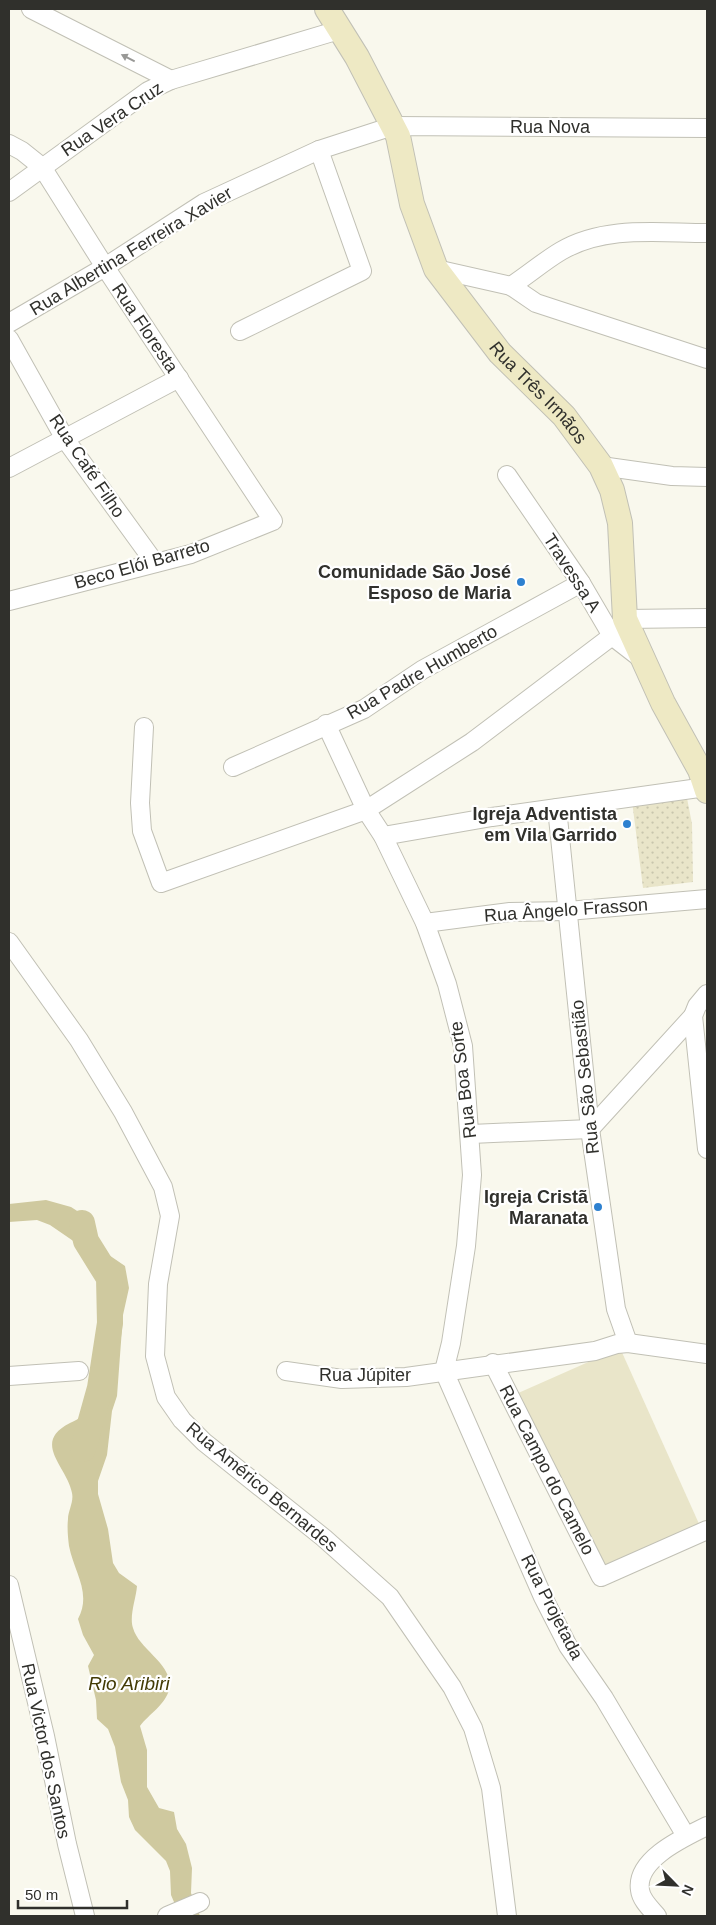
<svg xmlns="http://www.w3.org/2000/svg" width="716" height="1925" font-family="Arial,sans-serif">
<defs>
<pattern id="green-dots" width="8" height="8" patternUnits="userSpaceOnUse" patternTransform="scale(1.25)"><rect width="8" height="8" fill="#e9e5c9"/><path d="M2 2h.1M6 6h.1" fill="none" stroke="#c8c5ad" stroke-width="1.8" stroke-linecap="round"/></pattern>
</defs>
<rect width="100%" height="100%" fill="#f9f8ed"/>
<path fill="url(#green-dots)" d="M686,793L692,824L693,882L643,888L632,801Z"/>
<path fill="#e9e5c9" d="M620,1348L700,1526L606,1569L516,1394Z"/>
<path fill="#cfc99f" d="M46,1200L71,1207L85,1216L90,1223L93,1236L106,1253L125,1266L129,1288L123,1315L117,1396L112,1411L107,1455L98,1481V1494L108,1529L113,1563L119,1573L137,1586C136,1599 129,1616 133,1628C139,1650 175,1665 169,1690C165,1705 149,1714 140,1726L147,1750V1787L159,1808L174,1812L177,1829L186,1844L192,1868L191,1893L200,1916H180L171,1895L170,1871L166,1861L135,1830L129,1817L128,1800L121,1782L115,1747L108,1729L97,1719L96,1700L88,1666L94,1655L83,1635L78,1619C92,1593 74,1572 69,1546C68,1538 67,1528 68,1519C68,1511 74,1502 72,1493C67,1466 31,1443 70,1423C79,1419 84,1414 94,1414L101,1405L106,1349L113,1328L115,1281L111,1271L101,1260L50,1225L37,1220L9,1222V1204Z"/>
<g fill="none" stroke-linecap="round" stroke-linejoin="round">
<path stroke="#cfc99f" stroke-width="26" d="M82,1223L86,1241L109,1278L110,1323L100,1388L83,1449"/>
<g stroke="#c1c0b5" stroke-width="20">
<g id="street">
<path d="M31,9L171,80"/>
<path d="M9,144L22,151L42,167L105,267L273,521L191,554L9,601"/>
<path d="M9,192L148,91L171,80L339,30"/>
<path d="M436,269L511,286C528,275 544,261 561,251C605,225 659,233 707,233"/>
<path d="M511,286L536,303L707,359"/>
<path d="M9,323L105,267L204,203L319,150L393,126L707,128"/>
<path d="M240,331L362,271L319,150"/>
<path d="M9,339L65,439L155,563"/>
<path d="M601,466L672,476L707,477"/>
<path d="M9,468L179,378"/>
<path d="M507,475L581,583L612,636L643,660"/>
<path d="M625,619L707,618"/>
<path d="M326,724L366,810L383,836L425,923L447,984L463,1046L472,1175L466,1246L451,1343L444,1371"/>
<path d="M144,727L140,803L142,831L161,883L366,810L472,742L612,636"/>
<path d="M233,767L364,709L422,670L581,583"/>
<path d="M557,808L590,1129L616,1309L628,1343"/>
<path d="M383,836L492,817L706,787"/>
<path d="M425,923L510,912L568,911L707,899"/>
<path d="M9,942L79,1040L123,1112L163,1187L170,1216L158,1284L155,1356L166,1397L182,1420L204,1442L324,1538L390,1597L452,1687L473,1728L491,1788L507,1916"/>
<path d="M707,994L697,1006L693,1016L707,1149"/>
<path d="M471,1134L590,1129L693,1016"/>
<path d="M493,1363L601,1577L707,1530"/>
<path d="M286,1371L342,1379L406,1377L595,1351L617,1344L628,1343L707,1354"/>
<path d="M444,1371L543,1597L568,1646L604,1698L686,1836"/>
<path d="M9,1376L79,1371"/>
<path d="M9,1585L45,1736L67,1844L85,1916"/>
<path d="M167,1916L200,1902"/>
<path d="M657,1916C651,1909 641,1900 640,1890C635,1859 685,1837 707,1826"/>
</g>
</g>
<g stroke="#c1c0b5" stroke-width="26">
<g id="secondary">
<path id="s1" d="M327,9L357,57L398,136L412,204L436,269L500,353L564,416L601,466L612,490L620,523L625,619L663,703L700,770L707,791"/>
</g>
</g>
<use href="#street" stroke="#fff" stroke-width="18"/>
<use href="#secondary" stroke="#eee9c4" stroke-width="24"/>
</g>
<defs><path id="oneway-solid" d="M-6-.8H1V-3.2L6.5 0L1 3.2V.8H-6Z" transform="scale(1.25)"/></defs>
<use fill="#989896" href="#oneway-solid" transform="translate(128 58) rotate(-153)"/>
<g fill="#2e81d0" stroke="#fff" stroke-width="2">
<circle cx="521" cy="582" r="5"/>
<circle cx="627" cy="824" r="5"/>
<circle cx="598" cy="1207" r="5"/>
</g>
<g text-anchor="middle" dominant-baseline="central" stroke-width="4.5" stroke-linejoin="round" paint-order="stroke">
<g font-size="18" fill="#30302c" stroke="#fff">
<text transform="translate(112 119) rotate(-34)">Rua Vera Cruz</text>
<text x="550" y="127">Rua Nova</text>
<text transform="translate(131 251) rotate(-31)">Rua Albertina Ferreira Xavier</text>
<text transform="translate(145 328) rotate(56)">Rua Floresta</text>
<text stroke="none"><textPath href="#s1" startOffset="445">Rua Três Irmãos</textPath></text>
<text transform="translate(87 466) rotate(56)">Rua Café Filho</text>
<text transform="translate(142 564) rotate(-16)">Beco Elói Barreto</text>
<text transform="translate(572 573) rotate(57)">Travessa A</text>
<text transform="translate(422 672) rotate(-30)">Rua Padre Humberto</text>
<text transform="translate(566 910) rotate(-4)">Rua Ângelo Frasson</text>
<text transform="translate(585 1077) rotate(-96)">Rua São Sebastião</text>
<text transform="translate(463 1080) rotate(-97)">Rua Boa Sorte</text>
<text x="365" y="1375">Rua Júpiter</text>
<text transform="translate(547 1470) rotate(63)">Rua Campo do Camelo</text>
<text transform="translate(262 1487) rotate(40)">Rua Américo Bernardes</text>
<text transform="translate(552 1607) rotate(63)">Rua Projetada</text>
<text transform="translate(46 1751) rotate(78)">Rua Victor dos Santos</text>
</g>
<g font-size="18" font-weight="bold" fill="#30302c" stroke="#fff" text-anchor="end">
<text x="511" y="572">Comunidade São José<tspan x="511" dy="21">Esposo de Maria</tspan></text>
<text x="617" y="814">Igreja Adventista<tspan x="617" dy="21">em Vila Garrido</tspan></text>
<text x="588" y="1197">Igreja Cristã<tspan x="588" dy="21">Maranata</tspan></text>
</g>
<g font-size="19" font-style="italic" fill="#433b05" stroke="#fff">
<text x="129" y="1683">Rio Aribiri</text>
</g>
</g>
<rect width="716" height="1925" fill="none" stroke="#30302c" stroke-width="20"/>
<g transform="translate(676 1885) rotate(114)" stroke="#ffffff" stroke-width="4" paint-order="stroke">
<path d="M0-4L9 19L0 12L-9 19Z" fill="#30302c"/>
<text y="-8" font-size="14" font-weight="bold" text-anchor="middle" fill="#30302c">N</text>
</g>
<path d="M18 1900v8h109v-8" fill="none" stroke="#30302c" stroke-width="2.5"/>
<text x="25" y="1900" font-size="15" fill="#30302c" stroke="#ffffff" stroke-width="4" paint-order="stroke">50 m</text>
</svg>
